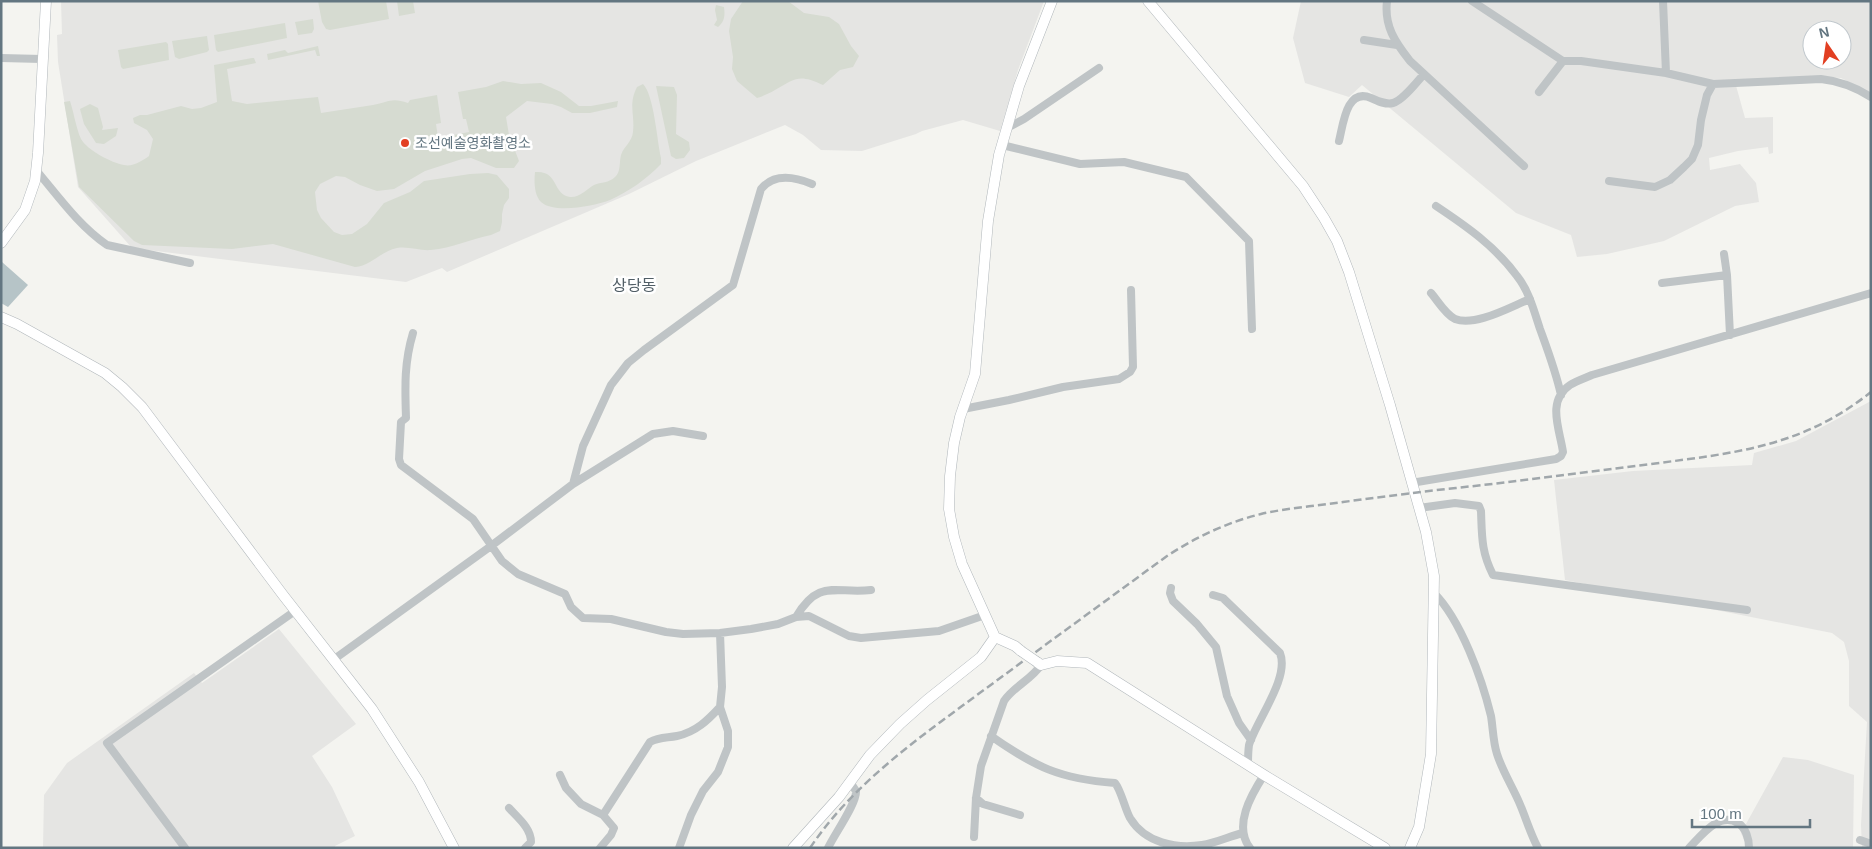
<svg xmlns="http://www.w3.org/2000/svg" width="1872" height="849" viewBox="0 0 1872 849" font-family="Helvetica,'Noto Sans KR',sans-serif">
<style>
.built{fill:#e5e5e3;fill-rule:evenodd}
.green{fill:#d6dbd1}
.water{fill:#b6c4c7}
.lines{fill:none;stroke-linecap:round;stroke-linejoin:round}
.secondary-casing{stroke:#b1b7bb;stroke-width:11}
.street{stroke:#bfc4c6;stroke-width:8}
.secondary{stroke:#fff;stroke-width:10}
.rail{stroke:#a0a7ab;stroke-width:2.5;stroke-dasharray:8 4;stroke-linecap:butt}
.secondary-bridge-casing{stroke:#b1b7bb;stroke-width:11;stroke-linecap:butt}
.secondary-bridge{stroke:#fff;stroke-width:10}
.poi-dot{fill:#e23f22;stroke:#fff;stroke-width:2}
.labels{text-anchor:middle;dominant-baseline:central;stroke-width:5;stroke-linejoin:round;paint-order:stroke}
.poi-label{font-size:14px;fill:#637681;stroke:#fff;text-anchor:start}
.quarter-label{font-size:16px;fill:#515e66;stroke:#fff}
</style>
<rect width="100%" height="100%" fill="#f4f4f0"/>
<!-- built -->
<path class="built" d="M61,1h983l-26,69 -18,61 -37,-11 -41,11 -6,3 -54,17 -41,-1 -18,-15 -18,-10 -89,36 -67,33 -182,78 -5,-4 -36,14 -274,-34 -54,-61 -20,-125 -1,-27 5,-1z
M1301,1h570v92l-30,-15 -17,-1 -89,5 10,36 28,-1v36l-4,1 -1,-7 -30,4 -29,7 1,12 30,-6 16,19 3,19 -24,4 -71,35 -57,13 -30,3 -6,-22 -55,-22 -154,-128 -13,12 -44,-14 -12,-45zM1812,30h30v30h-30z
M1871,401v447h-9l-1,-23 6,-103 -18,-16v-45l-5,-19 -12,-9 -267,-53 -11,-100 79,-9 119,-6 2,-12 42,-12z
M279,629l77,95 -44,32 20,31 23,49 -20,10v2h-292l1,-53 23,-32 127,-90 8,10z
M1783,757l25,3 46,15 -1,73h-108v-6l-4,-9z"/>
<!-- green -->
<path class="green" d="M318,1h68l3,18 -59,11 -4,-1 -4,-7z
M397,1h16l2,12 -16,3z
M743,1h45l16,12 25,4 10,7 12,22 8,10 -6,11 -13,3 -17,15c-24,-11 -27,-7 -48,5 -5,3 -12,6 -18,8l-20,-17 -5,-12 1,-12 -4,-26 2,-12z
M716,5l8,2c1,8 1,14 -6,20l-4,-2 3,-5 -2,-10z
M313,19l1,10 -2,4 -14,2 -3,-13z
M285,23l2,15 -69,14 -2,-2 -2,-15z
M207,36l2,14 -2,2 -28,7 -4,-2 -3,-16z
M166,42l2,2 1,16 -46,9 -2,-2 -3,-17z
M318,46l2,10h-3l-2,-6 -47,10 -1,-6 18,-4 3,3z
M252,58h2l2,5 -29,6 5,32 15,3 71,-7 3,16c17,-3 35,-5 52,-8 15,-3 19,-8 35,-2l2,-3 27,-5 4,28 -5,1 2,14 31,-6 -3,-13h-3l-5,-27 28,-5 17,-6 18,3 20,-1 20,9 18,14h12l27,-5 -1,6 -27,6h-18l-11,-6 -9,-3 -25,-3 -21,16 3,18 10,26 -5,7h-18l-25,-10 -9,1 -37,12 -31,18 -17,2 -17,-6 -15,-8 -9,-1 -16,8 -5,8 2,18 4,8 13,14 8,3 10,-1 15,-10 17,-21 26,-11 14,-11 46,-7 18,-1 9,2 12,14v9l-5,7 -2,9v8l-2,9 -9,4c-20,4 -39,13 -60,15 -11,1 -23,-4 -34,-2 -16,3 -26,18 -42,19l-82,-23 -41,5 -90,-4 -8,-4 -55,-54 -15,-85 6,-1c4,12 6,27 11,38 6,11 31,24 43,26 9,2 18,-4 25,-9l4,-17 -6,-9 -13,-7 -1,-5 7,-3h7l34,-9 11,3 9,-1 16,-6 -3,-37z
M643,84c11,11 14,56 18,74v6c-14,15 -33,28 -51,36 -15,6 -56,14 -69,2 -7,-7 -7,-21 -6,-30 24,-2 17,22 35,25 9,1 17,-8 24,-12 7,-3 15,-2 21,-8 6,-5 4,-14 6,-22 3,-9 11,-13 12,-23 2,-18 -5,-27 4,-45z
M656,86l18,1 3,8 -1,39 13,8 1,8 -6,8 -8,1 -5,-3z
M90,104l8,4 5,19 -1,3 16,-2 -2,8 -12,8 -8,-1 -12,-19 -4,-15z"/>
<!-- water -->
<path class="water" d="M2,262l26,23 -20,22 -7,-4z"/>
<g class="lines">
<!-- secondary casing -->
<g class="secondary-casing">
<path id="secondary" d="M1148,1l155,185 21,32 13,23 12,31 41,133 36,127 8,44 -3,178 -12,73 -9,21
M1,243l24,-33 10,-29 3,-28 8,-152
M1,317l16,7 88,49 17,14 20,20 141,188 89,114 47,73 35,66
M995,637l20,9 6,5
M1037,662l4,3 16,-4 30,2 177,112 121,73
M793,848l46,-51 31,-42 30,-31 27,-24 54,-43 14,-20 -33,-73 -8,-27 -5,-28 1,-33 4,-33 6,-26 15,-43 13,-153 11,-66 20,-69 33,-85"/>
</g>
<!-- street -->
<path class="street" d="M1387,1c-3,25 8,41 23,60l114,105
M1472,1l91,60h18l85,12 47,11 108,-5c19,2 34,8 50,18
M1663,1l3,72
M1364,40l33,5
M1,58l41,1
M1539,92l24,-31
M1007,128l17,-9 75,-51
M1339,141c4,-15 7,-54 32,-43 7,3 14,7 22,5 9,-2 24,-21 31,-29
M1002,145l78,19 44,-2 62,15 63,64 3,88
M36,170c22,26 43,56 71,75l83,18
M1609,181l46,6 15,-7 14,-13 8,-8 6,-14 3,-25 6,-25 6,-11
M1436,206c30,20 59,40 81,70 12,15 17,35 23,53 8,22 16,43 21,66
M1724,254l3,21 3,60
M1662,283l65,-8
M1431,293c7,8 14,21 24,26 20,8 55,-12 75,-20
M413,333c-9,30 -8,54 -7,85l-5,4 -2,37 2,6 72,54 29,42 16,13 47,20 6,13 12,11 28,1 55,13 17,2 37,-1 31,-4 27,-5 18,-7 13,-1 40,20 12,2 78,-7 46,-16
M963,409l46,-9 54,-13 56,-8 11,-7 3,-5 -2,-77
M1411,483l145,-24 5,-3 2,-4c-3,-22 -17,-51 7,-67 6,-4 15,-7 22,-10l279,-82
M573,484l80,-50 20,-3 30,5
M1419,508l36,-5 24,3 2,5c1,25 0,40 12,64l254,35
M1171,588l-1,5 3,8 24,23 19,23 11,49 12,27 12,17
M1434,593c27,27 48,86 57,123 2,12 2,26 6,38 5,16 15,32 22,48 7,16 11,31 19,46
M1213,595l10,3 57,55c10,25 -24,68 -31,92 -1,7 -1,14 -1,20
M796,617c23,-39 39,-23 75,-27
M333,660l158,-114 82,-62 10,-38 28,-61 7,-9 10,-13 16,-13 89,-65 28,-96c13,-16 34,-12 51,-5
M991,736c44,31 69,43 124,47 6,7 10,26 15,35 15,25 46,31 72,27 14,-2 28,-9 41,-12
M560,775l6,13 15,16 22,11 11,13 -3,7 -11,13
M976,798l7,6 37,11
M509,808c9,10 22,20 22,34l-6,6
M603,815l47,-73c9,-5 17,-4 27,-6 19,-4 31,-16 43,-29
M974,837l2,-39 5,-32 23,-65c10,-15 27,-21 37,-36
M1860,840l11,4
M185,848l-78,-105 188,-132
M679,848l12,-33 12,-24 15,-19 10,-25v-16l-8,-24 2,-20 -2,-54
M828,848c6,-13 29,-45 28,-57l-6,-9
M1250,848c-17,-22 1,-53 14,-73
M1689,848c12,-12 30,-37 49,-25 8,5 11,16 11,25"/>
<!-- secondary -->
<use href="#secondary" class="secondary"/>
<!-- rail -->
<path class="rail" d="M810,848c43,-64 106,-108 167,-153 64,-47 127,-93 190,-139 29,-19 61,-34 94,-42 26,-6 55,-8 82,-12 38,-5 75,-10 113,-14 65,-7 130,-16 195,-24 84,-11 151,-17 220,-72"/>
<!-- secondary-bridge casing -->
<g class="secondary-bridge-casing">
<path id="secondary-bridge" d="M1021,651l16,11"/>
</g>
<!-- secondary-bridge -->
<use href="#secondary-bridge" class="secondary-bridge"/>
</g>
<!-- markers -->
<circle class="poi-dot" cx="405" cy="143" r="5"/>
<g class="labels">
<!-- poi labels -->
<g class="poi-label">
<text x="415" y="143">조선예술영화촬영소</text>
</g>
<!-- quarter labels -->
<g class="quarter-label">
<text x="634" y="285">상당동</text>
</g>
</g>
<!-- border -->
<rect width="1872" height="849" fill="none" stroke="#637681" stroke-width="5"/>
<!-- north arrow -->
<g transform="translate(1827 45) rotate(347)"><circle r="24" fill="#ffffff" stroke="#c1c8cd"/>
<path d="M0-4L9 19L0 12L-9 19Z" fill="#e23f22"/>
<text y="-8" font-size="14" font-weight="bold" text-anchor="middle" fill="#637681">N</text>
</g>
<!-- scale -->
<path d="M1692 819v8h118v-8" fill="none" stroke="#637681" stroke-width="2.5"/>
<text x="1700" y="819" font-size="15" fill="#637681" stroke="#ffffff" stroke-width="4" paint-order="stroke">100 m</text>
</svg>
